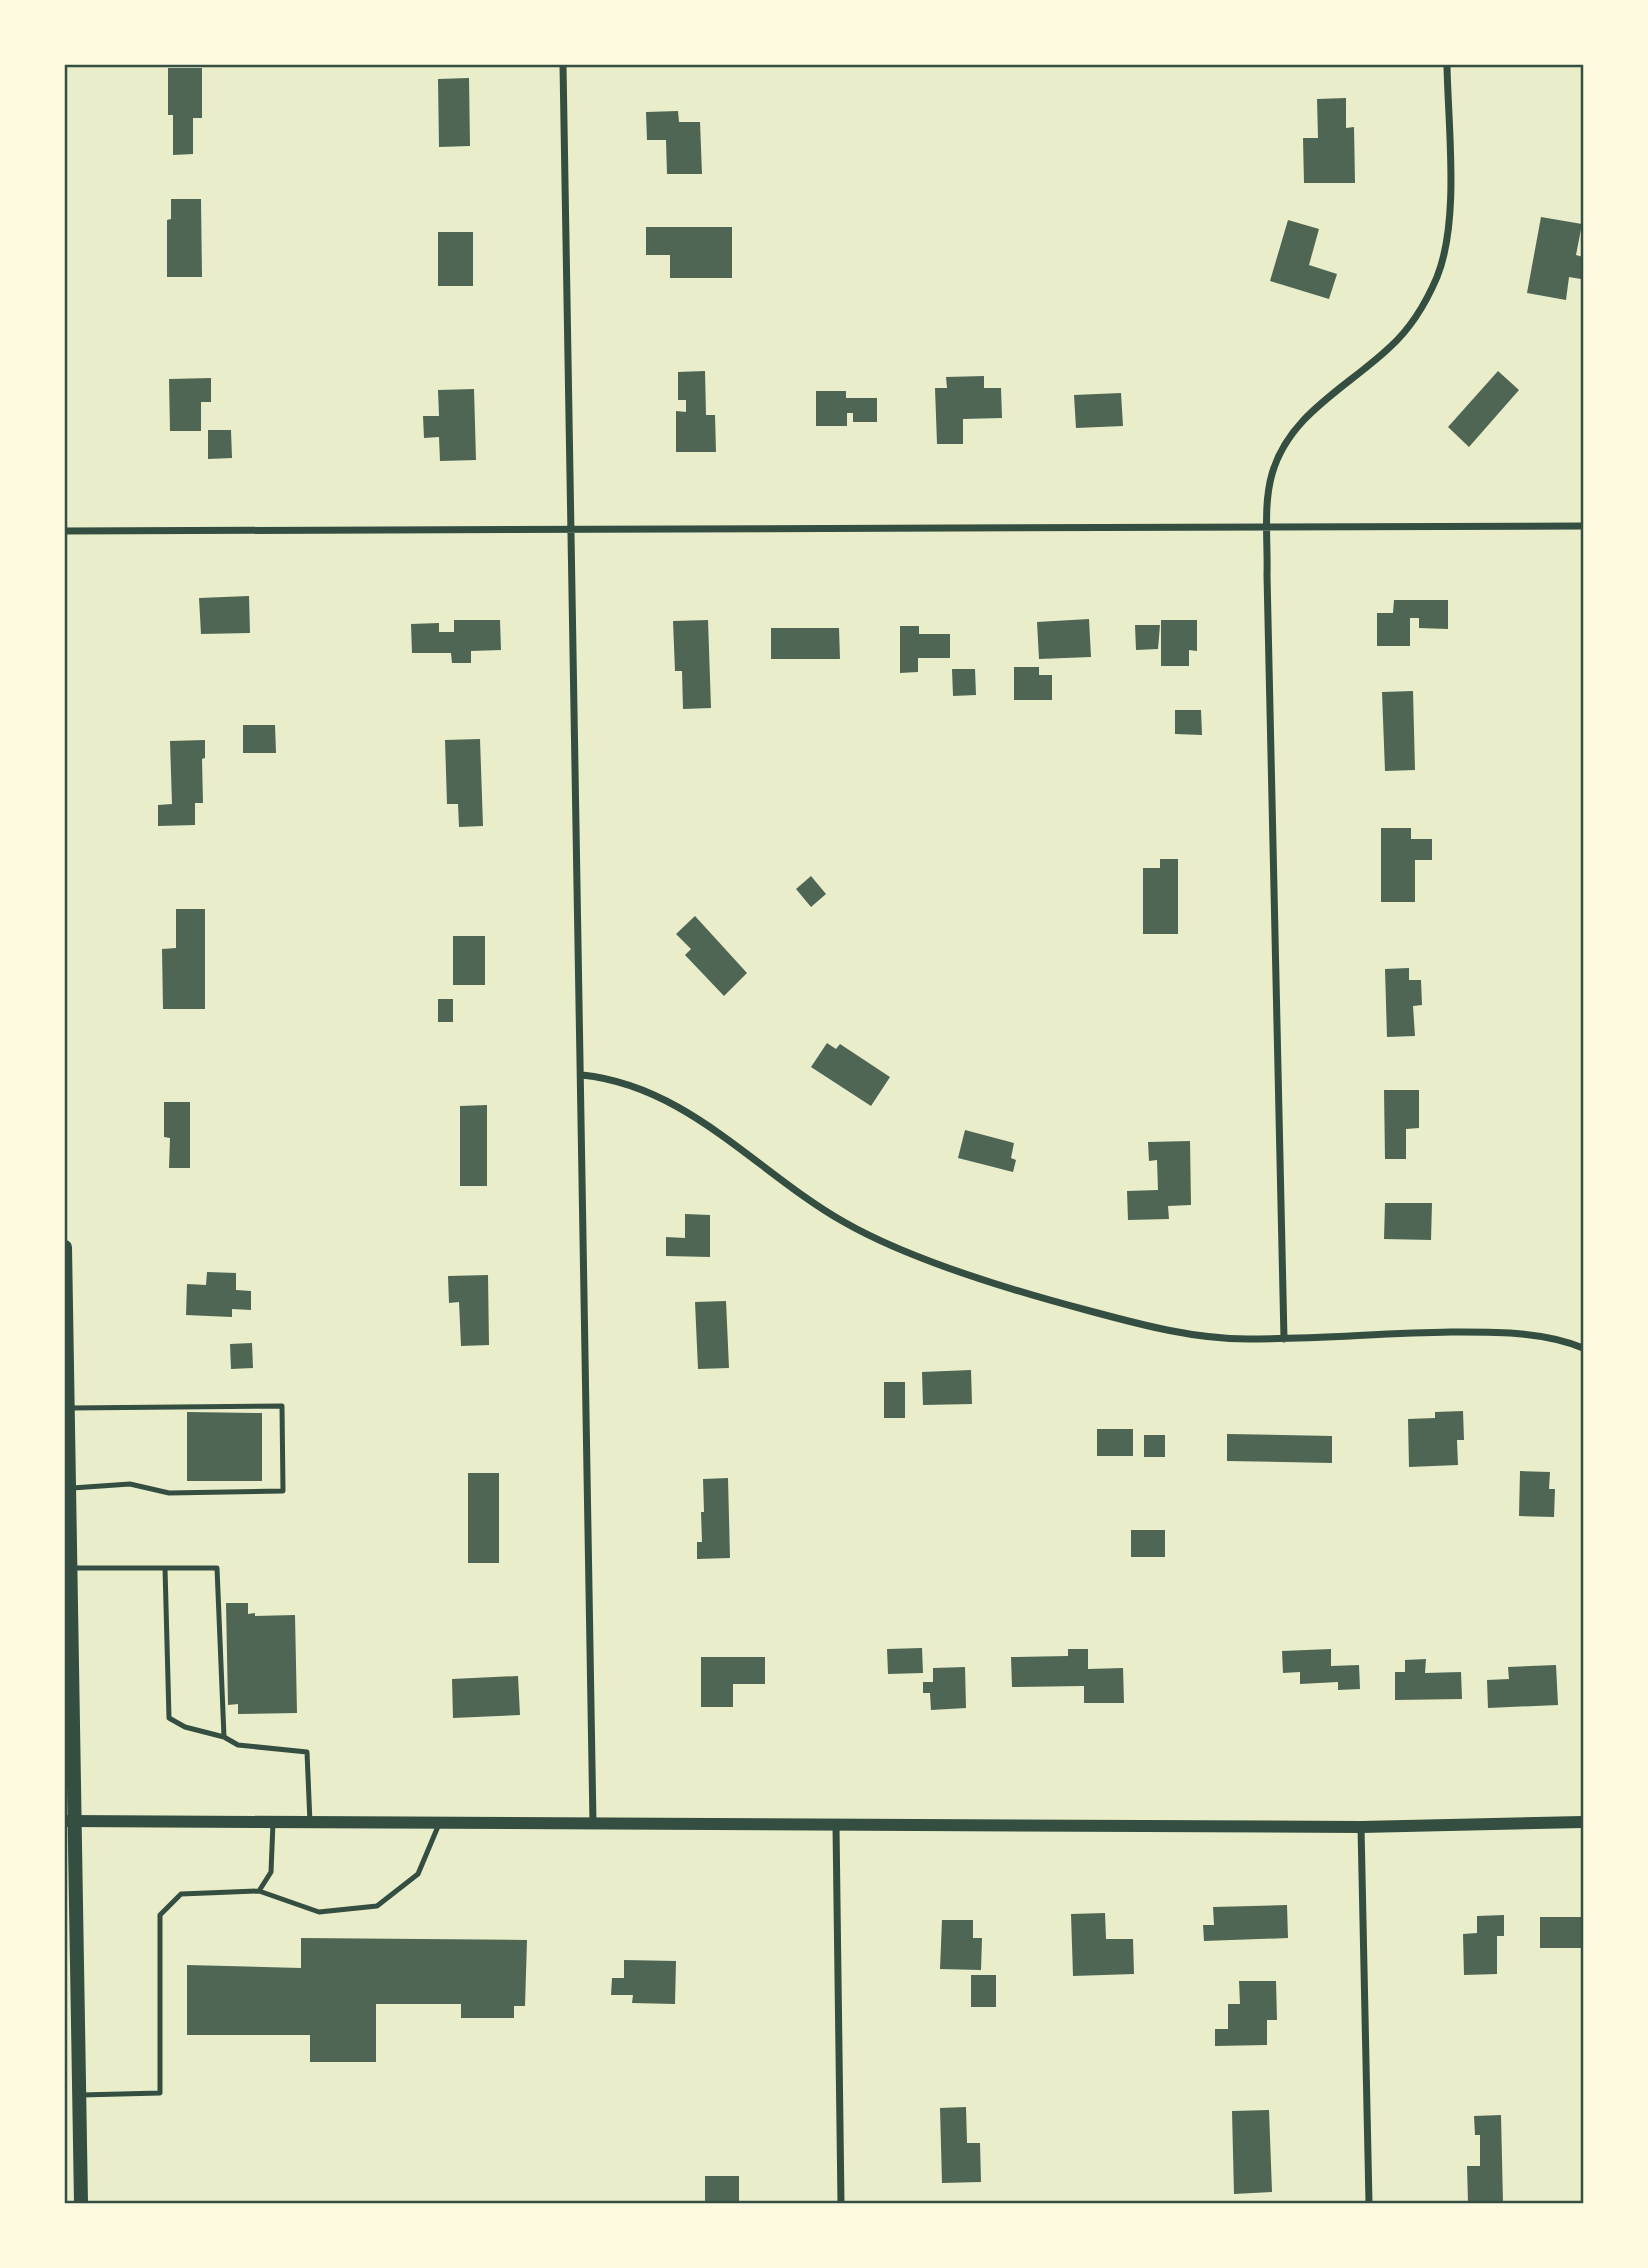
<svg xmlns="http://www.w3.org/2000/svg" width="1648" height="2268" viewBox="0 0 1648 2268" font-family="Barlow,sans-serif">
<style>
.building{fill:#4f6655}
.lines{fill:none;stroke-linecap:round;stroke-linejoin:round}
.service{stroke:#344e41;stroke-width:5}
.minor{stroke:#344e41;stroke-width:7}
.tertiary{stroke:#344e41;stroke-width:12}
.secondary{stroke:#344e41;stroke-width:14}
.neatline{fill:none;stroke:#344e41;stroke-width:2.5}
</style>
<rect width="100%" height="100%" fill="#e9edc9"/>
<!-- building -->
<path class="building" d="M168,68h34v50h-9v36l-20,1v-40h-5z
M469,78l1,68 -31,1 -1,-68z
M1346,98v30l8,-1 1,56h-51l-1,-45h15l-1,-39z
M678,111l1,11h21l2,52h-35l-1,-34h-19l-1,-28z
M171,199h30l1,78h-35v-57l4,-1z
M1541,217l41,7 -6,31 7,2 -2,22 -12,-2 -3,23 -39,-7z
M1288,220l31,9 -10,36 28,9 -8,25 -59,-18z
M646,227h86v51h-62v-23h-24z
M438,232h35v54h-35z
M705,371l1,44h9l1,37h-40v-41l10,1v-12h-8v-28z
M1498,371l21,19 -50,57 -21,-20z
M984,376v12h17l1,30 -39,1v25h-26l-2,-56h12l-1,-11z
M211,378v24h-10v29h-31l-1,-52z
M474,389l2,71 -36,1 -1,-24 -15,1 -1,-22h16l-1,-26z
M816,391h30v7h31v24h-24v-9h-6v13h-31z
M1121,393l2,33 -47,2 -2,-33z
M208,430h23l1,28 -24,1z
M249,596l1,37 -49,1 -2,-36z
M1394,600h54v29l-29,-1v-10h-9v28h-33v-33h16z
M1089,619l2,38 -52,2 -2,-37z
M454,620h46l1,30 -30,1v12h-19l-1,-10h-39l-1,-29 28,-1v9h15z
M708,620l3,88 -28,1 -1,-38h-7l-2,-50z
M1161,620h36v31l-8,-1v16h-28z
M1135,625h25l-2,24 -22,1z
M900,626h19v8h31v24h-32v14l-18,1z
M771,628h68l1,31h-69z
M1014,667h25v8h13v25h-38z
M952,669h23l1,26 -23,1z
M1413,691l2,79 -30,1 -3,-79z
M1175,710h26l1,25 -27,-1z
M243,725h32l1,28h-33z
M480,739l3,87 -24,1 -1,-23h-11l-2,-64z
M205,740v18l-3,1 1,44h-8v22l-37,1v-21l14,-1 -2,-63z
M1381,828h30v11h21v21h-17v42h-34z
M1160,859h18v75h-35v-66h17z
M811,876l15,18 -15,13 -15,-18z
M176,909h29v100h-42l-1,-60 14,-1z
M695,916l52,57 -23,23 -39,-41 6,-6 -15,-15z
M453,936h32v49h-32z
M1409,968v12h12l1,25 -9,1 2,30 -28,1 -2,-68z
M438,999h15v23h-15z
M827,1043l9,6 4,-5 50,33 -19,29 -60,-39z
M1384,1090h35v38l-13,1v30h-21z
M164,1102h26v66h-21l1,-30 -6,-1z
M487,1105v81h-27v-80z
M965,1130l49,13 -3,15 5,2 -3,12 -55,-14z
M1190,1141l1,64 -23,1 1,13 -41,1 -1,-29 31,-1 -1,-30 -8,1 -1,-19z
M1385,1203h47l-1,37 -47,-1z
M685,1214l25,1v42l-44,-1v-19l19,1z
M207,1272l29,1v17l15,1v19l-19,-1v8l-46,-2 1,-31 19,1z
M488,1275l1,70 -28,1 -2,-44 -10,1 -1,-27z
M726,1301l3,67 -31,1 -3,-67z
M252,1343l1,25 -22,1 -1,-25z
M971,1370l1,34 -49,1 -1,-33z
M884,1382h21v36h-21z
M1463,1411l1,29h-7l1,25 -49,2 -1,-48 27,-1v-6z
M187,1412l75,1v68h-75z
M1097,1429h36v27h-36z
M1227,1434l105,2v27l-105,-2z
M1144,1435h21v22h-21z
M1520,1471l30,1 -1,17h6l-1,28 -35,-1z
M468,1473h31v90h-31z
M728,1478l2,80 -33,1v-17h5l-1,-30h3l-1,-33z
M1131,1530h34v27h-34z
M226,1603h22v11l7,-1v3l40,-1 2,98 -59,1v-10l-10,1z
M922,1648l1,25 -35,1 -1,-25z
M1068,1649h20v20l35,-1 1,35h-40v-17l-72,1 -1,-30 57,-1z
M1331,1649v17l28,-1 1,24 -22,1v-8l-38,2v-12l-17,1 -1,-22z
M701,1657h64v27h-32v23h-32z
M1426,1659l-1,14 36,-1 1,27 -67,1v-28h10v-12z
M1556,1665l2,40 -70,3 -1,-28 22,-1 -1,-12z
M965,1667l1,41 -35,2 -1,-17h-7v-11h10v-14z
M518,1676l2,39 -67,3 -1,-39z
M1287,1905l1,33 -84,3 -1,-16h11l-1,-18z
M1105,1913l1,26h27l1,35 -61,2 -2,-62z
M1504,1915v21h-7v38l-33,1 -1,-41 14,-1v-17z
M1540,1917h43v31h-43z
M942,1920h31v18h9l-1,32 -41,-1z
M301,1938l226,2 -2,66h-11v12h-53v-14h-85v58h-66v-27h-123v-70l114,3z
M624,1960l52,1 -1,43 -43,-1 1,-8h-22l1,-17h12z
M971,1975h25v32h-25z
M1239,1981h37l1,39h-10v25l-52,1v-17h13v-25h12z
M966,2107l1,36h13l1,39 -39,1 -2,-75z
M1269,2110l3,82 -38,2 -2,-83z
M1501,2115l2,88h-35l-1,-37h13v-31h-5l-1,-19z
M705,2176h34v27h-34z"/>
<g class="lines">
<!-- service -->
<path class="service" d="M71,1408l211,-2 1,85 -114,2 -39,-9 -58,4
M71,1568h146l7,169
M165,1568l4,150 16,9 39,10 14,8 69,7 3,71
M259,1891l60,21 58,-6 41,-32 21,-50
M81,2095l79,-2v-178l21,-21 78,-3 12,-19 2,-49"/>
<!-- minor -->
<path class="minor" d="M563,65l30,1759
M65,531l1518,-5
M582,1075c106,11 174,97 262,147 68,39 170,69 246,89 52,14 104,28 158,28 68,0 135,-6 203,-7 43,0 92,-1 132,16
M1284,1339l-17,-764c1,-32 -4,-70 5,-101 17,-60 76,-87 118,-127 21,-19 36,-44 47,-70 23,-57 11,-150 10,-212
M836,1826l5,377
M1361,1827l8,376"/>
<!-- tertiary -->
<path class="tertiary" d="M65,1821l1296,6 222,-5"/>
<!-- secondary -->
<path class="secondary" d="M65,1247l16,956"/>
</g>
<!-- border -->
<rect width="1648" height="2268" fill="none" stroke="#fefae0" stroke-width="133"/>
<rect x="66" y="66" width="1516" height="2136" class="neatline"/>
</svg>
